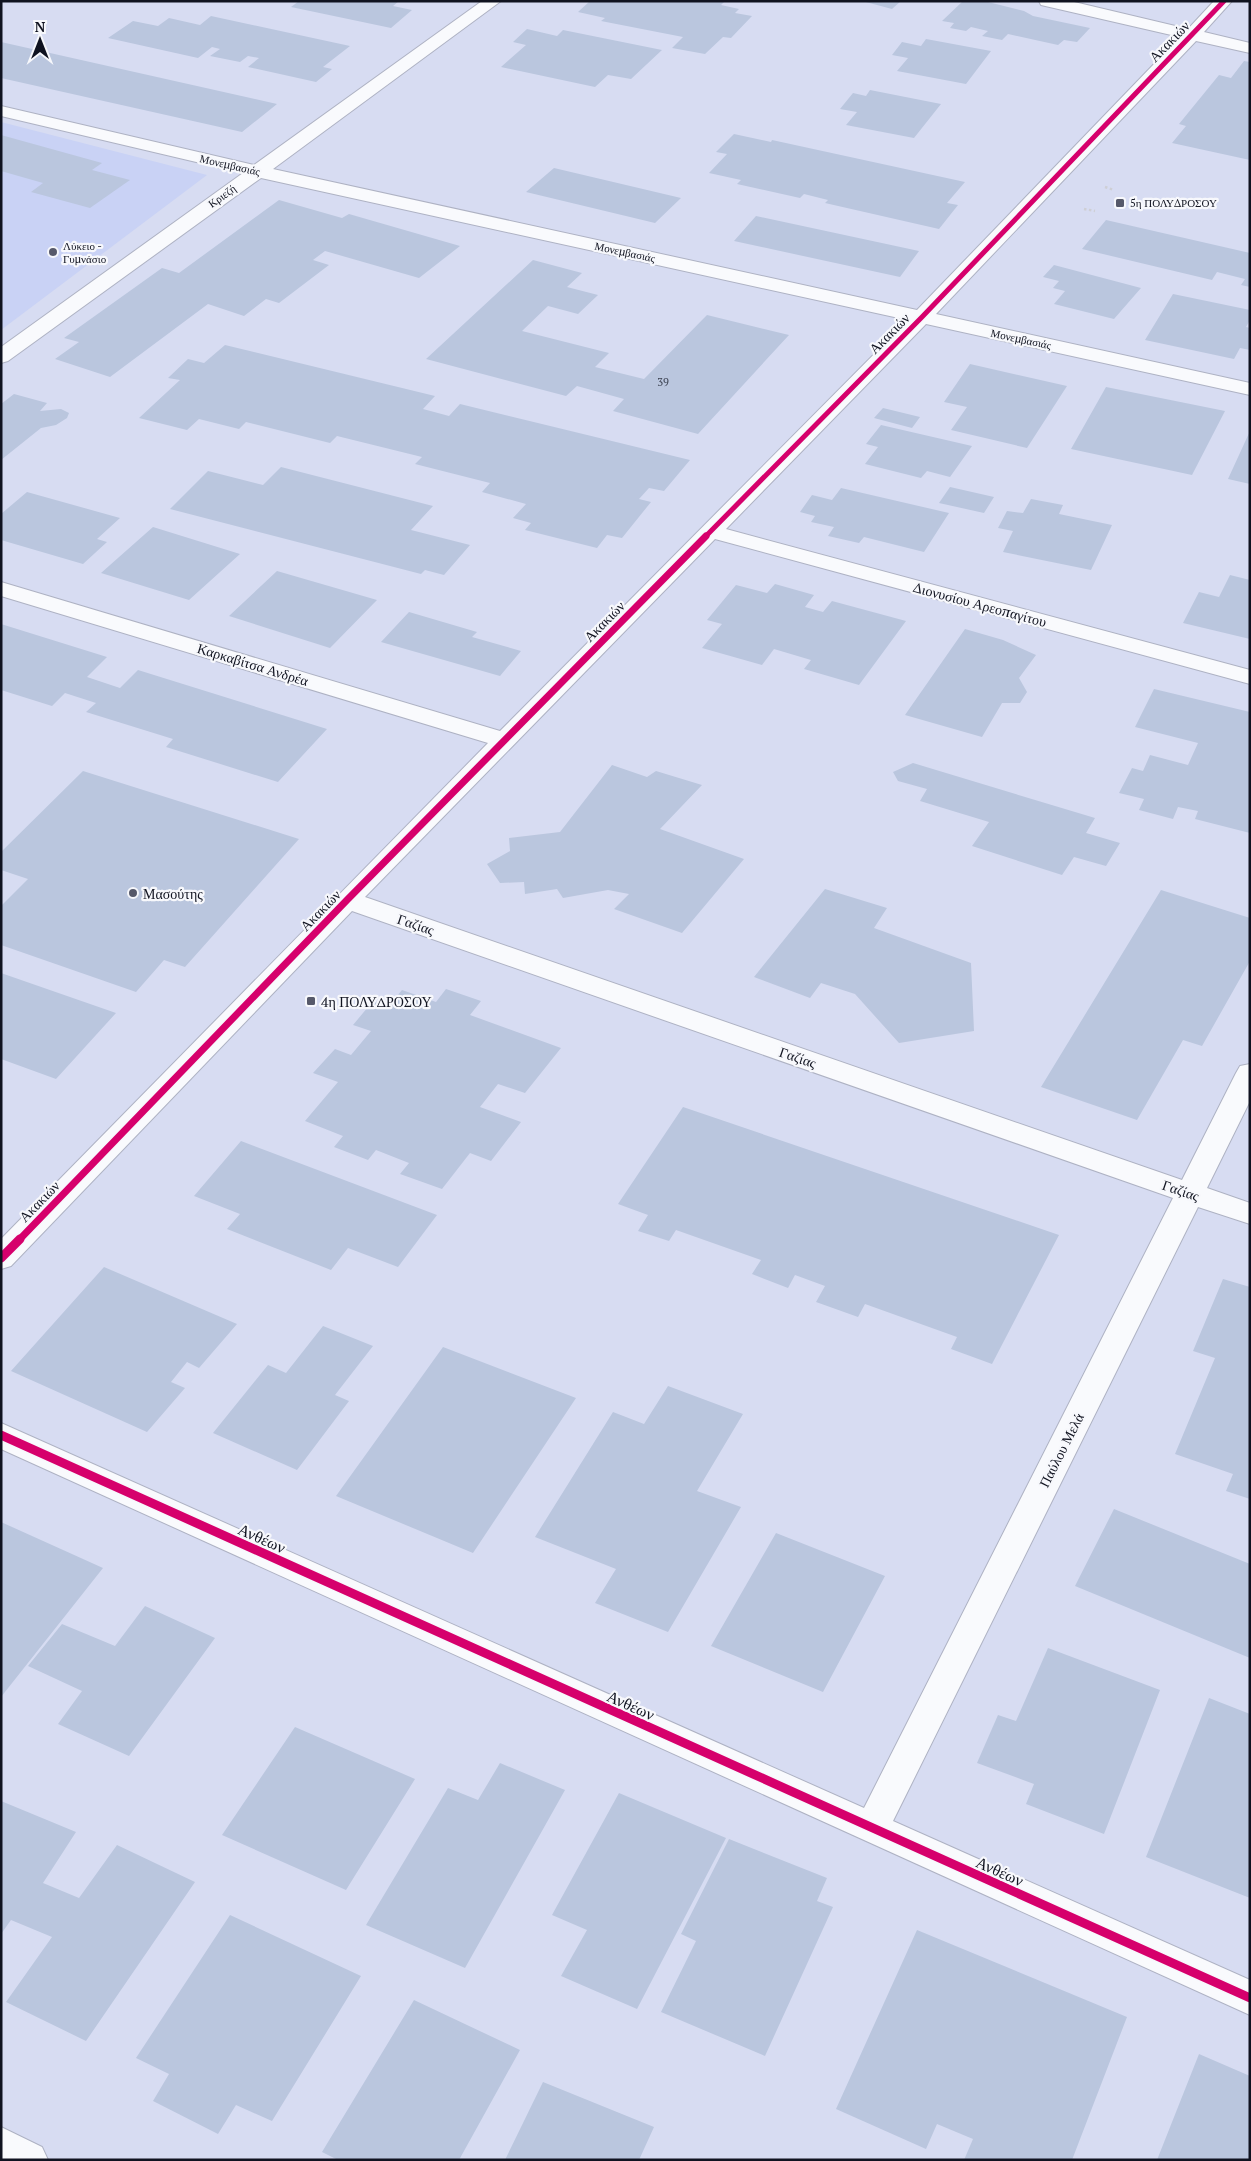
<svg xmlns="http://www.w3.org/2000/svg" width="1251" height="2161" viewBox="0 0 1251 2161" font-family="'PT Serif',serif">
<style>
.built{fill:#c9d2f5}
.building{fill:#bac6de}
.lines{fill:none;stroke-linecap:round;stroke-linejoin:round}
.minor-casing{stroke:#aeb2c3;stroke-width:2}
.path{stroke:#cecfd5;stroke-width:2.5;stroke-dasharray:2.5 2.5;stroke-linecap:butt}
.minor{fill:#f9fafd;fill-rule:evenodd}
.cycleway-far2-casing{stroke:#f7f8fc;stroke-width:8}
.cycleway-far1-casing{stroke:#f7f8fc;stroke-width:10}
.cycleway-casing{stroke:#f7f8fc;stroke-width:12}
.cycleway-far2{stroke:#d6006c;stroke-width:5}
.cycleway-far1{stroke:#d6006c;stroke-width:7}
.cycleway{stroke:#d6006c;stroke-width:9}
.poi-dot{fill:#56596a;stroke:#f7f8fc;stroke-width:2}
.labels{text-anchor:middle;dominant-baseline:central;stroke-width:4.5;stroke-linejoin:round;paint-order:stroke}
.far-street-label{font-size:11px;fill:#101320;stroke:#f7f8fc}
.far-poi-label{font-size:11px;fill:#101320;stroke:#f7f8fc;text-anchor:start}
.number-label{font-size:11px;fill:#3b4150}
.street-label{font-size:14px;fill:#101320;stroke:#f7f8fc}
.poi-label{font-size:14px;fill:#101320;stroke:#f7f8fc;text-anchor:start}
.near-street-label{font-size:16px;fill:#101320;stroke:#f7f8fc}
</style>
<rect width="100%" height="100%" fill="#d7dcf2"/>
<!-- built -->
<path class="built" d="M1,122l206,53 -206,155z"/>
<!-- building -->
<path class="building" d="M299,1h100l-6,5 19,4 -21,18 -100,-21z
M590,1h135l-4,4 18,4 -4,4 17,3 -21,22 -8,-1 -18,17 -33,-6 11,-11 -82,-16 4,-3 -27,-6z
M862,1h39l-9,8z
M963,1h21l40,10 9,5 57,12 -13,14 -13,-2 -6,5 -50,-11 -6,6 -20,-4 6,-5 -17,-4 -5,4 -16,-3 4,-5 -12,-2z
M211,16l139,30 -27,21 9,2 -16,13 -68,-15 11,-9 -11,-2 -8,6 -30,-6 10,-7 -8,-2 -14,11 -90,-20 25,-17 25,5 11,-8 31,7z
M527,29l30,7 6,-6 99,20 -31,29 -23,-4 -13,12 -94,-20 25,-22 -13,-3z
M926,39l65,12 -25,33 -69,-13 11,-13 -16,-3 10,-13 19,4z
M1,42l276,62 -35,28 -241,-54z
M1244,61l6,1v98l-78,-17 14,-17 -7,-2 40,-49 12,3z
M870,90l71,14 -27,34 -68,-13 11,-13 -17,-3 13,-16 13,3z
M734,134l37,8 1,-2 193,42 -18,21 11,2 -19,24 -114,-26 3,-3 -24,-6 -4,4 -63,-14 4,-4 -32,-7 18,-19 -11,-2z
M1,135l101,28 -10,7 38,10 -40,28 -59,-16 12,-9 -42,-12z
M554,168l127,30 -26,25 -129,-31z
M279,200l63,18 7,-4 111,32 -41,32 -94,-27 -12,9 16,5 -50,38 -13,-4 -22,17 -36,-12 -98,73 -55,-18 24,-17 -15,-4 98,-70 17,5z
M756,216l163,35 -19,26 -166,-36z
M1106,220l144,33v34l-9,-2 4,-6 -28,-7 -5,8 -130,-31z
M533,260l49,13 -15,14 31,8 -20,19 -30,-8 -26,25 87,22 -14,14 49,12 63,-64 82,20 -91,99 -85,-23 11,-12 -47,-13 -11,10 -140,-37z
M1054,265l87,23 -27,31 -60,-15 11,-13 -12,-3 6,-7 -16,-4z
M1173,294l77,16v10l-4,7 4,1v22l-10,-2 -6,11 -89,-19z
M225,345l210,51 -12,13 26,7 11,-12 230,56 -26,31 -15,-3 -10,11 12,3 -29,36 -15,-3 -10,13 -72,-18 6,-7 -18,-5 13,-14 -44,-12 8,-9 -75,-19 7,-7 -85,-21 -7,7 -84,-21 -7,7 -40,-10 -12,11 -48,-12 41,-38 -12,-2 20,-19 16,4z
M970,364l97,22 -40,62 -76,-18 16,-23 -23,-5z
M1106,387l119,24 -33,64 -121,-26z
M14,394l33,9 -7,8 21,-2 8,4 -2,5 -11,7 -15,3 -40,32v-56z
M883,408l37,9 -8,11 -38,-10z
M881,425l91,21 -22,31 -23,-6 -6,7 -56,-14 13,-17 -12,-3z
M1250,431v53l-22,-5z
M281,467l152,39 -22,24 59,15 -26,30 -19,-5 -4,4 -251,-65 38,-38 55,14z
M950,487l44,10 -10,16 -45,-10z
M841,488l108,25 -25,39 -60,-15 -5,6 -31,-7 6,-9 -23,-5 4,-6 -15,-4 12,-17 20,5z
M27,492l93,26 -23,21 10,3 -24,22 -82,-24v-26z
M1031,499l32,6 -4,9 53,11 -21,45 -88,-18 10,-21 -15,-3 9,-17 16,2z
M153,527l87,27 -51,46 -88,-27z
M277,571l100,29 -47,48 -101,-32z
M1230,575l20,5v59l-67,-16 16,-31 20,5z
M775,584l39,11 -9,12 18,5 9,-11 74,20 -47,64 -55,-16 7,-9 -37,-11 -12,16 -60,-17 20,-24 -15,-4 29,-35 31,8z
M409,612l68,20 -5,5 49,14 -21,25 -119,-34z
M1,624l106,33 -20,20 33,11 18,-18 189,59 -49,53 -112,-35 7,-8 -87,-27 10,-9 -31,-10 -13,13 -51,-16z
M965,629l38,11 33,15 -17,23 8,14 -7,11h-18l-20,34 -77,-22z
M1154,689l96,23v121l-55,-14 3,-8 -20,-4 -5,12 -34,-9 5,-11 -25,-6 13,-25 11,3 7,-16 38,10 10,-22 -63,-16z
M913,763l182,55 -9,15 34,10 -14,23 -32,-9 -12,18 -90,-29 17,-24 -69,-21 7,-12 -29,-8 -5,-9z
M612,765l35,12 9,-6 46,14 -42,44 84,30 -62,74 -68,-24 15,-15 -21,-4 -45,8 -6,-9 -32,5 -1,-12 -24,1 -13,-19 23,-13 -1,-13 51,-6z
M83,771l216,68 -114,128 -21,-7 -28,32 -135,-47v-39l27,-27 -27,-9v-18z
M825,889l62,19 -13,20 97,35 3,68 -75,12 -44,-49 -34,-11 -11,15 -56,-21z
M1161,890l89,28v43l-48,85 -19,-6 -46,80 -96,-33z
M1,973l115,40 -60,66 -55,-20z
M446,989l35,12 -11,14 91,33 -36,45 -27,-9 -18,23 41,15 -30,39 -21,-8 -28,36 -42,-15 9,-11 -33,-13 -8,10 -34,-13 9,-11 -38,-15 33,-39 -25,-9 22,-24 16,6 20,-24 -18,-6 20,-24 15,6 14,-17 34,12z
M683,1107l376,128 -67,129 -41,-15 6,-12 -92,-33 -7,13 -42,-15 9,-16 -30,-11 -7,13 -36,-14 9,-14 -85,-30 -7,11 -31,-10 10,-16 -30,-11z
M241,1141l196,74 -39,52 -50,-19 -17,22 -104,-41 13,-15 -46,-18z
M104,1267l133,57 -38,44 -12,-6 -16,20 14,6 -38,44 -136,-61z
M1223,1279l27,8v212l-24,-8 7,-17 -58,-20 40,-96 -22,-7z
M323,1326l50,20 -38,49 14,6 -52,69 -84,-37 55,-68 18,8z
M443,1347l133,51 -103,155 -137,-57z
M668,1386l75,28 -46,77 44,16 -73,125 -73,-29 21,-34 -81,-32 78,-125 31,12z
M1114,1509l136,55v94l-175,-72z
M1,1522l102,46 -102,129z
M776,1533l109,43 -62,116 -112,-46z
M145,1606l70,32 -86,118 -71,-32 24,-33 -54,-25 34,-42 53,22z
M1048,1648l112,42 -56,144 -78,-30 8,-20 -57,-21 21,-48 18,6z
M1209,1698l41,16v184l-104,-41z
M295,1727l120,52 -69,111 -124,-55z
M500,1763l65,27 -100,178 -99,-43 82,-137 30,12z
M619,1793l107,45 -89,171 -76,-33 26,-46 -35,-15z
M1,1801l75,31 -33,51 36,15 38,-53 78,37 -109,159 -80,-39 46,-65 -41,-17 -10,14z
M729,1839l98,39 -10,23 16,6 -68,149 -104,-44 35,-71 -15,-7z
M230,1915l131,61 -89,145 -36,-16 -18,29 -65,-33 16,-27 -33,-16z
M917,1930l210,87 -55,143h-108l9,-21 -36,-15 -11,25 -90,-40z
M414,2000l106,50 -61,110h-121l-16,-8z
M1199,2054l51,22v84h-93z
M543,2082l111,45 -15,33h-134z"/>
<g class="lines">
<!-- minor casing -->
<g class="minor-casing">
<path id="minor" d="M482,1h19l-228,168 644,141 263,-273 -139,-32 -2,-4h31l118,28 26,-28h18l-28,31 46,11v10l-54,-12 -260,273 314,69v12l-324,-71 -200,205 524,141v14l-535,-145 -350,358 817,283 54,-107 4,-7 10,-2v37l-43,87 43,15v21l-52,-17 -305,614 357,159v35l-1249,-566v-26l863,385 309,-610 -821,-287 -341,355 -10,3v-30l487,-496 -487,-147v-14l499,149 408,-411 -647,-142 -253,183 -7,2v-16l242,-174 -242,-57v-10l253,59z
M1,2127l41,20 6,13h-47z"/>
</g>
<!-- path -->
<path class="path" d="M1105,187l9,3
M1084,209l11,2"/>
<!-- minor -->
<use href="#minor" class="minor"/>
<!-- cycleway-far2 casing -->
<g class="cycleway-far2-casing">
<path id="cycleway-far2" d="M705,537l217,-220 302,-316"/>
</g>
<!-- cycleway-far1 casing -->
<g class="cycleway-far1-casing">
<path id="cycleway-far1" d="M19,1240l328,-340 359,-364"/>
</g>
<!-- cycleway casing -->
<g class="cycleway-casing">
<path id="cycleway" d="M1,1258l19,-19
M1,1435l1249,563"/>
</g>
<!-- cycleway-far2 -->
<use href="#cycleway-far2" class="cycleway-far2"/>
<!-- cycleway-far1 -->
<use href="#cycleway-far1" class="cycleway-far1"/>
<!-- cycleway -->
<use href="#cycleway" class="cycleway"/>
</g>
<!-- markers -->
<g class="poi-dot">
<rect x="1115" y="198" width="10" height="10" rx="2.5"/>
<circle cx="53" cy="252" r="5"/>
<circle cx="133" cy="893" r="5"/>
<rect x="306" y="996" width="10" height="10" rx="2.5"/>
</g>
<g class="labels">
<!-- far-street labels -->
<g class="far-street-label">
<text transform="translate(230 165) rotate(13)">Μονεμβασιάς</text>
<text transform="translate(222 196) rotate(-36)">Κριεζή</text>
<text transform="translate(625 252) rotate(12)">Μονεμβασιάς</text>
<text transform="translate(1021 339) rotate(12)">Μονεμβασιάς</text>
</g>
<!-- far-poi labels -->
<g class="far-poi-label">
<text x="1130" y="203">5η ΠΟΛΥΔΡΟΣΟΥ</text>
<text x="63" y="246">Λύκειο -<tspan x="63" dy="13">Γυμνάσιο</tspan></text>
</g>
<!-- number labels -->
<g class="number-label">
<text x="663" y="382">39</text>
</g>
<!-- street labels -->
<g class="street-label">
<text transform="translate(1169 41) rotate(-46)">Ακακιών</text>
<text transform="translate(889 333) rotate(-45)">Ακακιών</text>
<text transform="translate(980 604) rotate(15)">Διονυσίου Αρεοπαγίτου</text>
<text transform="translate(604 621) rotate(-45)">Ακακιών</text>
<text transform="translate(253 664) rotate(17)">Καρκαβίτσα Ανδρέα</text>
<text transform="translate(320 910) rotate(-46)">Ακακιών</text>
<text transform="translate(416 924) rotate(19)">Γαζίας</text>
<text transform="translate(798 1057) rotate(19)">Γαζίας</text>
<text transform="translate(1181 1190) rotate(19)">Γαζίας</text>
<text transform="translate(39 1201) rotate(-46)">Ακακιών</text>
<text transform="translate(1061 1450) rotate(-63)">Παύλου Μελά</text>
</g>
<!-- poi labels -->
<g class="poi-label">
<text x="143" y="893">Μασούτης</text>
<text x="321" y="1001">4η ΠΟΛΥΔΡΟΣΟΥ</text>
</g>
<!-- near-street labels -->
<g class="near-street-label">
<text transform="translate(262 1538) rotate(24)">Ανθέων</text>
<text transform="translate(631 1705) rotate(24)">Ανθέων</text>
<text transform="translate(1000 1871) rotate(24)">Ανθέων</text>
</g>
</g>
<!-- border -->
<rect width="1251" height="2161" fill="none" stroke="#101320" stroke-width="5"/>
<!-- north arrow -->
<g transform="translate(40 40)" stroke="#f7f8fc" stroke-width="4" paint-order="stroke">
<path d="M0-4L9 19L0 12L-9 19Z" fill="#101320"/>
<text y="-8" font-size="14" font-weight="bold" text-anchor="middle" fill="#101320">N</text>
</g>
</svg>
